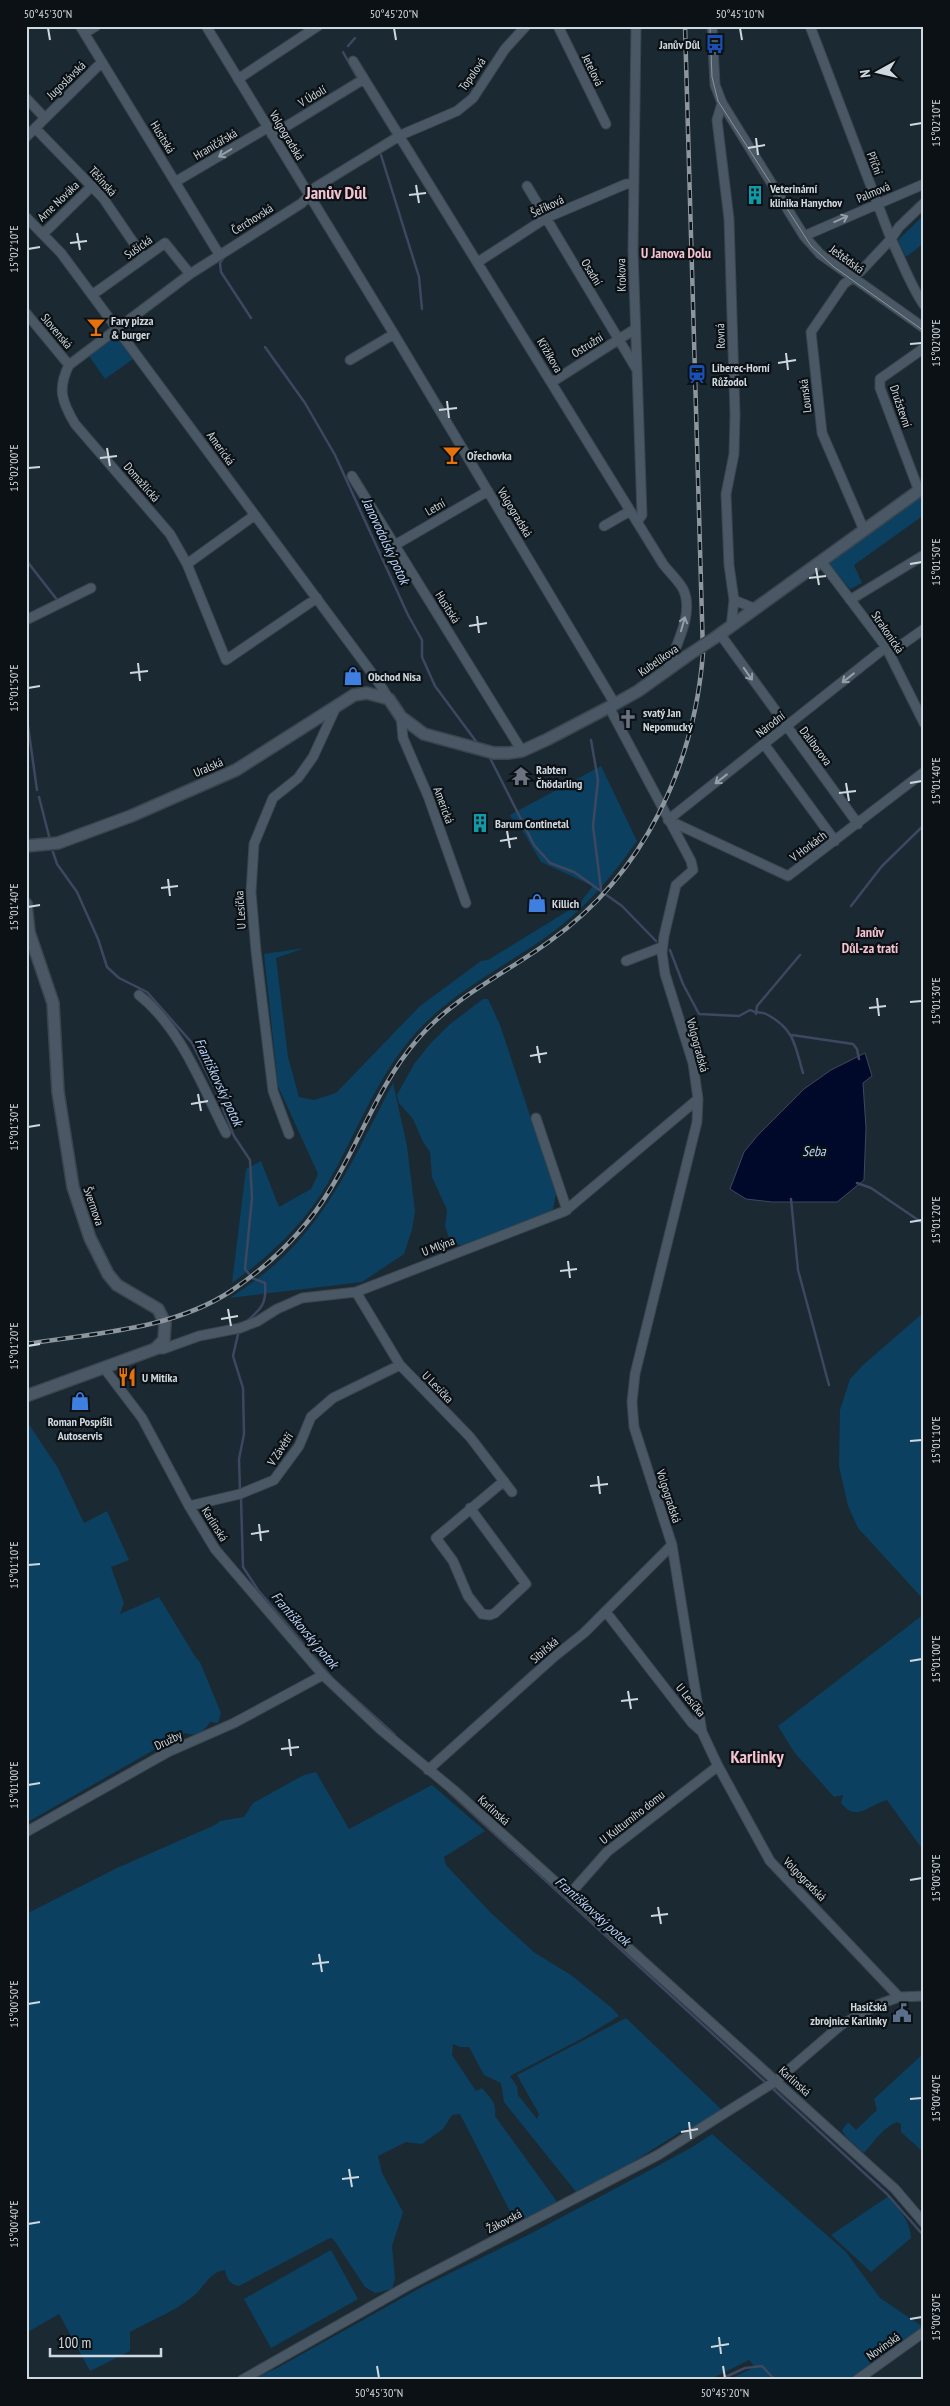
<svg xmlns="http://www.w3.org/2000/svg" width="950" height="2406" viewBox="0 0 950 2406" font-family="'PT Sans Narrow',sans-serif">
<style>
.green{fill:#0b4060}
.water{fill:#000929;stroke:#3e4760}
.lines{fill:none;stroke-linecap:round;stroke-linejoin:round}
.stream{stroke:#3e4760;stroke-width:2.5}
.minor-casing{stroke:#3a454e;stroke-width:11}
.tertiary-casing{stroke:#3a454e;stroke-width:14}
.minor{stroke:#495864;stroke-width:9}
.tertiary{stroke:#495864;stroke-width:11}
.tram{stroke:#8b969e;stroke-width:1}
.rail-casing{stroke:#8b969e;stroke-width:4.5}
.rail{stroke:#0b1115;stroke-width:2.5;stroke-dasharray:8;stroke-linecap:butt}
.tertiary-bridge-casing{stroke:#3a454e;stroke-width:14;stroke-linecap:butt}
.tertiary-bridge{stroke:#495864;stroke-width:11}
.oneway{stroke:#939ea8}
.ticks{fill:none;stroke:#cfd8df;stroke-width:2}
.labels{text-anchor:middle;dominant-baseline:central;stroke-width:4.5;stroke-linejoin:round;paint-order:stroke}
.poi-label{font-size:12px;font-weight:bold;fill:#cfd8df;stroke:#0b1115;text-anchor:start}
.street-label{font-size:12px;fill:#cfd8df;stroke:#0b1115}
.neighbourhood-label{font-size:14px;font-weight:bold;fill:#f5c2d0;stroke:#0b1115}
.water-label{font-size:14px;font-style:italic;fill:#b9d2f8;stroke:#0b1115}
.district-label{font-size:18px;font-weight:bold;fill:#f5c2d0;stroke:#0b1115}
.neatline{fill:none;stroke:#cfd8df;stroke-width:2}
.ticks-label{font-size:12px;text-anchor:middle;fill:#cfd8df}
</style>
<rect width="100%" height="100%" fill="#1b2933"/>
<!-- green -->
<path class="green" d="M924,215v28l-18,14 -8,-17z
M117,336l16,23 -28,20 -16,-23z
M924,492v23l-70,50 8,18 -12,6 -22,-26z
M601,766l36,75c-26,37 -54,70 -91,96 -45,32 -96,56 -133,99 -37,43 -57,98 -85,147 -24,41 -58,73 -96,100l14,-114 15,-8 18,46 32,-18 7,-15 -40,-88 -14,-132 41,-6 -29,10 12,99 11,40 15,3 22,-7 84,-87 61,-45 7,-1 91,-56 14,-18 -52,-24 -23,-39 -3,1 -5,-9z
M483,999h5l12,26 56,169 -4,20 -89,32 -9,-3 -5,-5 -4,-12 2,-16 -15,-33 -2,-25 -7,-10 -10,-23 -14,-16 -2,-8 17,-31 16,-20 19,-19z
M393,1083l14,63 8,65 -3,19 -8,24 -42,28 -132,16c19,-13 38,-26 54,-42 50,-48 77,-113 109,-173z
M924,1312v288l-66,-72 -10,-22 -9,-40 1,-56 10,-31 13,-14z
M26,1420l32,48 26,55 23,-12 22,49 -18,7 13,36 -4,11 39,-17 37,61 4,4 21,51 -3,10 -8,-1c-7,10 -12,15 -25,11l-12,6 -147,84z
M924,1614v236h-1l-36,-50c-19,5 -30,23 -46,3l2,-8 -9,2 -40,-45 -16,-26z
M316,1772l33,57 83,-44 53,46 -41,26 2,8 45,48 44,40 36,22 41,33 7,8 -36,22 -73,38 7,10 1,9 19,24 2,-5 -22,-39 109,-57 97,93 -23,14 -15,4 -82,52 -26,12 -73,-91 -3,-19 -17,-8 -15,-28h-9l-7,-3 -1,11 24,36 6,-3c8,10 15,14 13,28l63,87 -41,22 -57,-111 -8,1 -9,14 -21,15 -16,-2 -28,14 4,17 21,39 -11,34 3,33 -3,10 -17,4 -10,-6 -29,-44 -4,-5 -4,1 -89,47c-10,-2 -12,-7 -14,-16 -17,2 -21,19 -34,28 -18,14 -41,23 -61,34v19l-40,20 -31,-57 -33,19v-419l91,-46 98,-43 5,-4 24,-4 9,-14 51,-28z
M924,2053v95l-3,2 -20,-18v-8l-4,-2c-15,6 -22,19 -33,31l-18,-16 -4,-7 6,-8 8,8 21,-20 -3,-11z
M712,2134l134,118 34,46 43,29 -51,35 -19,18h-125l27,-13 -6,-7 -40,20h-458l28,-13 143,-80 106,-52 126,-67 40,-22z
M889,2196c10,14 21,24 22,42l-40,34 -40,-37z
M331,2250l27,49 -87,49 -27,-49z"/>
<!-- water -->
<path class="water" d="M865,1053l7,23 -9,7 3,45 -2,52 -27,22h-65l-26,-3 -16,-10 14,-37 14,-17 46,-46 27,-19z"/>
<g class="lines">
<!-- stream -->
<path class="stream" d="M348,46l7,-8
M343,52l15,27
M381,155l38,122 3,32
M224,257l-4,6 1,9 30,46
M265,347l40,56 30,52 73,160 14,25v17l13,29 43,58
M26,560l32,41
M26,712l11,78
M591,740l7,40 -5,46 8,63
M490,758l44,87 16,18 24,9 48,34 34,35
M39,797l11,43
M53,852l4,12 20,28 21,47 9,28 12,11 28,14 45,51 24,48 18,45 16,24 2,38 -7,71 4,5
M851,906l31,-40 42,-41
M670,950l13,34 16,30 40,2 11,-6c7,4 12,1 18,5 27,15 27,31 35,58
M756,1014l1,-8 43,-51
M792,1035l61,9 4,5 2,10
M857,1183l14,5 53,36
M791,1199l7,71 31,115
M246,1322c15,-13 21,-18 19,-39l-13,-5
M239,1330l-6,26 10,32 1,46 -5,25 1,32
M241,1498l2,69 15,23 74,88
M343,1688l52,47
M449,1792l316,290
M772,2088l115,106 37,42
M719,2380l26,-12 17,-2 13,14"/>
<!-- minor casing -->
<g class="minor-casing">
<path id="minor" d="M80,26l139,228
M206,26l188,308 221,370
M558,26l48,98
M636,26l-3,225 9,264 -5,7
M712,26l3,59 7,18 82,133 16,18 104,74
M810,26l81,213c11,22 19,46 33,66
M85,33l11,-7
M353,61l310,503c6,8 16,17 20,25 12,24 -8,58 -16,81
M238,79l80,-53
M26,98l19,20
M722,103l-5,17 12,99 6,195 -1,40 -8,40 3,71 5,35 -3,27
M35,128l68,70 41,60
M272,135l92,-56
M26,137l76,-75
M175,182l92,-54
M527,186l110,184
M26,217l35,36 316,427 12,19
M43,234l49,-48
M804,236l120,-52
M478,262l68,-44 80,-34h7
M92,295l73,-52 25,31
M26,313l43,52
M350,360l44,-26
M552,382l83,-53
M352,476l170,275
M919,491l-39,-103v-9l44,-31
M604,526l26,-15
M864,530l-42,-97 -11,-101 33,-48 17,-13 30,-32 8,-12 25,-24
M395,545l93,-54
M821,561l65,86 38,76
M187,564l68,-49
M317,598l-91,62 -39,-96 -17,-30 -95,-110c-13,-22 -18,-35 -6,-59l121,-91 112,-71 14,-16 85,-52 56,-24 16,-13 32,-49 21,-23
M734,600l22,9
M850,600l74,-45
M26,620l65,-32
M720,634l138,190
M890,653l34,-24
M609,707l82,154 2,9 -17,15 -12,51 -2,17 3,21 28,89 5,36 -1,23 -62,252 -3,28 2,25 38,118 30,187 16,34 52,95 129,136
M401,717l2,21 25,58 38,107
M764,744l71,97
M668,820l120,56 136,-104
M668,820l218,-173
M626,961l36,-14
M139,995c42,33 64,93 87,138
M536,1118l31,92
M289,1134l-16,-43 -17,-140 -5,-59 3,-48 19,-46 25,-20 15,-21 23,-50
M356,1292l44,73 70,72 42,55
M155,1349h8l36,-13 41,-8 18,-7 19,-12 25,-11 54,-6 209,-81 133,-112
M104,1368l38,50 47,88 26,43 108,126 57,54 76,63 439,397 29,34
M189,1506l51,-12 34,-14 25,-34 12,-29 22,-19 67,-33
M470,1508l56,76 -31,29 -5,2 -8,-1 -14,-18 -15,-35 -17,-23 68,-57
M606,1612l86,111 10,9
M428,1770l127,-114 29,-23 88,-88
M26,1832l142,-80 66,-29 89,-48
M569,1895l38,-43 111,-86
M242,2380l167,-95 249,-130 118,-74 65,-56 36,-20 22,-8 25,-1
M857,2380l67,-48"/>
</g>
<!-- tertiary casing -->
<g class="tertiary-casing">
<path id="tertiary" d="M716,637l208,-150
M26,846l32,-3 73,-27 105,-46 118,-75 13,-2 22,6 12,18 23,17 70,19h14l14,-2 26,-12 67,-35 23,-13 49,-35
M26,904l3,28 24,71 5,89 15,95 17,51 18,36 9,11 41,24 7,14 -1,17 -9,9 -129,47"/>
</g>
<!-- minor -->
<use href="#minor" class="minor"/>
<!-- tertiary -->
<use href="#tertiary" class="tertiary"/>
<!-- tram -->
<path class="tram" d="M710,26l2,51 6,24 93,145 23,21 90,64"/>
<!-- rail casing -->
<g class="rail-casing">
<path id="rail" d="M26,1344c68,-11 146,-14 205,-53 40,-27 75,-61 100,-103 30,-49 48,-104 86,-148 36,-43 88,-66 133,-99 94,-67 144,-175 153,-288l-18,-627"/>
</g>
<!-- rail -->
<use href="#rail" class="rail"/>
<!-- tertiary-bridge casing -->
<g class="tertiary-bridge-casing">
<path id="tertiary-bridge" d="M687,656l29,-19"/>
</g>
<!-- tertiary-bridge -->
<use href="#tertiary-bridge" class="tertiary-bridge"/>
</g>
<!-- one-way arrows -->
<defs><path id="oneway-shaft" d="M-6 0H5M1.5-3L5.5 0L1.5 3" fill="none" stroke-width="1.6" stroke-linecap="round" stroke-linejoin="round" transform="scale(1.25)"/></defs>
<g class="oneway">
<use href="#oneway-shaft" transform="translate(225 153) rotate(149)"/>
<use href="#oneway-shaft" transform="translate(841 219) rotate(-24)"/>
<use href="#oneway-shaft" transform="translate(683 624) rotate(-74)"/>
<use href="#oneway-shaft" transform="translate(748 674) rotate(55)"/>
<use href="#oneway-shaft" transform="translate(848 678) rotate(142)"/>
<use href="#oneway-shaft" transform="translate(721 779) rotate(142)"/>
</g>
<!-- ticks -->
<path class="ticks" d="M48,28l2,12M394,28l2,12M740,28l2,12M910,125l12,-2M756,138l2,17M748,148l17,-3M416,185l3,18M409,195l17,-2M77,233l3,17M70,243l17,-2M28,249l12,-2M910,344l12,-1M786,353l2,17M778,363l18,-3M447,401l2,17M439,410l18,-2M107,448l3,18M100,458l17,-2M28,468l12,-1M910,564l12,-2M816,568l3,17M809,578l17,-2M477,616l2,17M469,626l18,-3M138,663l2,18M130,673l18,-2M28,688l12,-2M846,783l3,18M910,783l12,-2M839,793l17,-2M507,831l3,17M500,841l17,-3M168,879l2,17M161,888l17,-2M28,907l12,-2M877,998l2,18M910,1002l12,-1M869,1008l17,-2M537,1046l3,17M530,1056l17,-3M198,1094l3,17M191,1104l17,-3M28,1127l12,-2M910,1222l12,-2M568,1261l2,17M560,1271l17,-2M228,1309l3,17M221,1319l17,-3M28,1346l12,-2M910,1441l12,-1M598,1476l2,18M590,1486l18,-2M259,1524l2,17M251,1534l18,-3M28,1565l12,-1M910,1661l12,-2M628,1691l3,18M621,1701l17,-2M289,1739l2,17M281,1749l18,-2M28,1785l12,-2M910,1880l12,-2M658,1907l3,17M651,1916l17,-2M319,1954l3,18M312,1964l17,-2M28,2004l12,-2M910,2099l12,-1M689,2122l2,17M681,2132l17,-3M349,2169l3,18M342,2179l17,-2M28,2224l12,-2M910,2319l12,-2M719,2337l2,17M711,2347l18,-3M377,2366l2,12M723,2366l2,12"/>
<!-- icons -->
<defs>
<g id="bus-bare" transform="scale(1.5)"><path d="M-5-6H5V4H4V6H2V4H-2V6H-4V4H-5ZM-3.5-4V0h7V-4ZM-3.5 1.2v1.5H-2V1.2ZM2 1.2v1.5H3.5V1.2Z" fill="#1a4fb4" stroke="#0b1115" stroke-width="2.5" paint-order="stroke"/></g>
<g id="building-bare" transform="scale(1.5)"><path d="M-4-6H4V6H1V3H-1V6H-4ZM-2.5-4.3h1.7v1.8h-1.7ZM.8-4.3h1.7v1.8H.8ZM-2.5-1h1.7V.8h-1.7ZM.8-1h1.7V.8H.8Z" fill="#0f9aa8" stroke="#0b1115" stroke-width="2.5" paint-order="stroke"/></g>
<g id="bar-bare" transform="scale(1.5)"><path d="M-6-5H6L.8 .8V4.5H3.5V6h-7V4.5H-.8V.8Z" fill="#e8710a" stroke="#0b1115" stroke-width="2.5" paint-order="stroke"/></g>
<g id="station-bare" transform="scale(1.5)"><path d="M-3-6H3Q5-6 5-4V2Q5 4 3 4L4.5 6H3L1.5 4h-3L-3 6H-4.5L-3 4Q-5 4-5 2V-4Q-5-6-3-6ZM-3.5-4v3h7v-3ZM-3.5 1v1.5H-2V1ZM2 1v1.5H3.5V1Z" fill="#1a4fb4" stroke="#0b1115" stroke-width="2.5" paint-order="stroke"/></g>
<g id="shop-bare" transform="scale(1.5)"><path d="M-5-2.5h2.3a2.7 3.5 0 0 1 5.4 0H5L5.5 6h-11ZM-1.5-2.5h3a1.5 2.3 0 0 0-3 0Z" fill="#3f7fe0" stroke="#0b1115" stroke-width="2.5" paint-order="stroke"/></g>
<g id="church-bare" transform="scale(1.5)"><path d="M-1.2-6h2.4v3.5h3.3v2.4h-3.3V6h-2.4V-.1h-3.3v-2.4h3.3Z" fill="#6b7280" stroke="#0b1115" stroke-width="2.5" paint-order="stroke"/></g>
<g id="temple-bare" transform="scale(1.5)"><path d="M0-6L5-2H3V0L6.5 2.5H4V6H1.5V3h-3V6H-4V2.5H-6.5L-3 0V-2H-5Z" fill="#6b7280" stroke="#0b1115" stroke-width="2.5" paint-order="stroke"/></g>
<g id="restaurant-bare" transform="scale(1.5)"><path d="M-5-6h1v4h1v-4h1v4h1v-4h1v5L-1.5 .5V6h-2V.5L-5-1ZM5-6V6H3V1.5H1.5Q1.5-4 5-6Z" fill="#e8710a" stroke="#0b1115" stroke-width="2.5" paint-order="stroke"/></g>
<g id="civic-bare" transform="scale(1.5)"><path d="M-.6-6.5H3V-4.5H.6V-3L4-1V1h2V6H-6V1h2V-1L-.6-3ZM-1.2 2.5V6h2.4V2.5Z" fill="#5c6f8a" stroke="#0b1115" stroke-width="2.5" paint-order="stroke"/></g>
</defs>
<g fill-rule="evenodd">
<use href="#bus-bare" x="715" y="44"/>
<use href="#building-bare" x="755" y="195"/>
<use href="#bar-bare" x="96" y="327"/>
<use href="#station-bare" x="697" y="374"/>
<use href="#bar-bare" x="452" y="455"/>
<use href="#shop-bare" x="353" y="676"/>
<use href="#church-bare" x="628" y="719"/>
<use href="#temple-bare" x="521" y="776"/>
<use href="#building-bare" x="480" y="823"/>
<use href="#shop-bare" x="537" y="903"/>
<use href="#restaurant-bare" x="127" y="1377"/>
<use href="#shop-bare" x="80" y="1401"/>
<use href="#civic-bare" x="902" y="2013"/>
</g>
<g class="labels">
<!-- poi labels -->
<g class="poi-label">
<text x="700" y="44" text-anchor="end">Janův Důl</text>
<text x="770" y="188">Veterinární<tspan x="770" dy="14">klinika Hanychov</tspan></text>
<text x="111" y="320">Fary pizza<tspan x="111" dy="14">&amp; burger</tspan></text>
<text x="712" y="367">Liberec-Horní<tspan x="712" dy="14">Růžodol</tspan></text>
<text x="467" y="455">Ořechovka</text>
<text x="368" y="676">Obchod Nisa</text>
<text x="643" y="712">svatý Jan<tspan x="643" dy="14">Nepomucký</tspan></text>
<text x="536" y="769">Rabten<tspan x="536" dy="14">Čhödarling</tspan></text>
<text x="495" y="823">Barum Continetal</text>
<text x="552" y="903">Killich</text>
<text x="142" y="1377">U Mitíka</text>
<text x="80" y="1421" text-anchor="middle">Roman Pospíšil<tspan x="80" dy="14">Autoservis</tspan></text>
<text x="887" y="2006" text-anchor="end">Hasičská<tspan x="887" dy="14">zbrojnice Karlinky</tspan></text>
</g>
<!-- street labels -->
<g class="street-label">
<text transform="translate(593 70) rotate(64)">Jetelová</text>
<text transform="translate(472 74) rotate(-55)">Topolová</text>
<text transform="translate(66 80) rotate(-44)">Jugoslávská</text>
<text transform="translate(312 96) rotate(-31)">V Údolí</text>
<text transform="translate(287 135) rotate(59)">Volgogradská</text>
<text transform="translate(163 137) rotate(59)">Husitská</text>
<text transform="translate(215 144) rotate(-31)">Hraničářská</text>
<text transform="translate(875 163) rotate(69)">Příční</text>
<text transform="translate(103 181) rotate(48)">Těšínská</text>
<text transform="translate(873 192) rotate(-23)">Palmová</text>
<text transform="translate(58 201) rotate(-44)">Arne Nováka</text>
<text transform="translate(547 206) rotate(-26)">Šeříková</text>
<text transform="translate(252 219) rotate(-32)">Čerchovská</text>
<text transform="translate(138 247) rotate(-35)">Sušická</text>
<text transform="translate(847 259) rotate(36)">Ještědská</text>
<text transform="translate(592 272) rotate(59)">Osadní</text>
<text transform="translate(621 275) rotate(-91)">Krokova</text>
<text transform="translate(57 331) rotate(50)">Slovenská</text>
<text transform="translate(720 336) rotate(-92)">Rovná</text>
<text transform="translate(587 345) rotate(-32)">Ostružní</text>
<text transform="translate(550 355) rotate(59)">Křižíkova</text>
<text transform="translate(805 396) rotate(-97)">Lounská</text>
<text transform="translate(901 406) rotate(71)">Družstevní</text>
<text transform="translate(221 448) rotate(54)">Americká</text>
<text transform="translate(142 482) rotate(49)">Domažlická</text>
<text transform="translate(435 507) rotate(-30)">Letní</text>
<text transform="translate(515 512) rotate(59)">Volgogradská</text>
<text transform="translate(448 607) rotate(58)">Husitská</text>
<text transform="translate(888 632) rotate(56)">Strakonická</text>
<text transform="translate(658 660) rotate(-35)">Kubelíkova</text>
<text transform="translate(770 724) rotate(-38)">Národní</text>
<text transform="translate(816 746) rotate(53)">Daliborova</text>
<text transform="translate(208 767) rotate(-23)">Uralská</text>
<text transform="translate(444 805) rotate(70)">Americká</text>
<text transform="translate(808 846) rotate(-37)">V Horkách</text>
<text transform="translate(240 910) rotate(-94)">U Lesíčka</text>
<text transform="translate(698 1045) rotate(75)">Volgogradská</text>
<text transform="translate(94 1206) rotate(71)">Švermova</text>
<text transform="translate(438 1246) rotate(-21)">U Mlýna</text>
<text transform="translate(438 1387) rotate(46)">U Lesíčka</text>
<text transform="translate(280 1449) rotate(-57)">V Závětří</text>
<text transform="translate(669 1496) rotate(72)">Volgogradská</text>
<text transform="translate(215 1524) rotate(58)">Karlinská</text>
<text transform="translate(544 1650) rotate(-41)">Sibiřská</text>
<text transform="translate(691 1700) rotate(51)">U Lesíčka</text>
<text transform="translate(168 1740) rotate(-26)">Družby</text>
<text transform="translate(494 1810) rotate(42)">Karlinská</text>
<text transform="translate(632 1817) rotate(-38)">U Kulturního domu</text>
<text transform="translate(805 1879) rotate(46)">Volgogradská</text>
<text transform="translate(795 2081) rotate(42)">Karlinská</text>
<text transform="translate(504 2221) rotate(-27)">Žákovská</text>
<text transform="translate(883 2346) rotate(-35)">Novinská</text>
</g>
<!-- neighbourhood labels -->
<g class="neighbourhood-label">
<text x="676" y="253">U Janova Dolu</text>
<text x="870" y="932">Janův<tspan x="870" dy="16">Důl-za tratí</tspan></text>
</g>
<!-- water labels -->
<g class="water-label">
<text transform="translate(386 541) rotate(65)">Janovodolský potok</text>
<text transform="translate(219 1082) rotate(65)">Františkovský potok</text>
<text x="814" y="1151">Seba</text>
<text transform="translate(305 1630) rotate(50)">Františkovský potok</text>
<text transform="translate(593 1911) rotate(42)">Františkovský potok</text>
</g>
<!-- district labels -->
<g class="district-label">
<text x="336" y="192">Janův Důl</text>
<text x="757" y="1756">Karlinky</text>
</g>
</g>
<!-- border -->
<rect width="950" height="2406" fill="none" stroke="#0b1115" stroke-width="55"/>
<!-- north arrow -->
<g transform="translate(878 72) rotate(262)" stroke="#0b1115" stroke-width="4" paint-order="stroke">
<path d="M0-4L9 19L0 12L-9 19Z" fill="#cfd8df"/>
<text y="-8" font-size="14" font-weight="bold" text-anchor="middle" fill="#cfd8df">N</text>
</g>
<!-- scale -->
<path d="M50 2348v8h111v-8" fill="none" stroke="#cfd8df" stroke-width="2.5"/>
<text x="58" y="2348" font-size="15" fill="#cfd8df" stroke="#0b1115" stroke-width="4" paint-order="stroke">100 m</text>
<rect x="28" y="28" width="894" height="2350" class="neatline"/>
<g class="ticks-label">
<text x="48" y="18">50°45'30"N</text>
<text x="394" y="18">50°45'20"N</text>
<text x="740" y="18">50°45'10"N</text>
<text transform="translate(936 123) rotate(-90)" y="4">15°02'10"E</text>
<text transform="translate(14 249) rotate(-90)" y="4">15°02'10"E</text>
<text transform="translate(936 343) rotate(-90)" y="4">15°02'00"E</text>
<text transform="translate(14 468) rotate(-90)" y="4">15°02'00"E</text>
<text transform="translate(936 562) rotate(-90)" y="4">15°01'50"E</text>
<text transform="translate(14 688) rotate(-90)" y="4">15°01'50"E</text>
<text transform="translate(936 781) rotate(-90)" y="4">15°01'40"E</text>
<text transform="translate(14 907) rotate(-90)" y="4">15°01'40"E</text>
<text transform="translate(936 1001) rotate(-90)" y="4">15°01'30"E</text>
<text transform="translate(14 1127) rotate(-90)" y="4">15°01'30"E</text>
<text transform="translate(936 1220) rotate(-90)" y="4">15°01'20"E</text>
<text transform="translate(14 1346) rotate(-90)" y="4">15°01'20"E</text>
<text transform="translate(936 1440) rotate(-90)" y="4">15°01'10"E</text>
<text transform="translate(14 1565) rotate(-90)" y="4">15°01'10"E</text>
<text transform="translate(936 1659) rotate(-90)" y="4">15°01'00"E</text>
<text transform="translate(14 1785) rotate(-90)" y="4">15°01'00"E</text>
<text transform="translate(936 1878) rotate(-90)" y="4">15°00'50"E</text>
<text transform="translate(14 2004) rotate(-90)" y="4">15°00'50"E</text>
<text transform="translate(936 2098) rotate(-90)" y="4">15°00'40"E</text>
<text transform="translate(14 2224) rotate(-90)" y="4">15°00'40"E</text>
<text transform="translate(936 2317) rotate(-90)" y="4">15°00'30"E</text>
<text x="379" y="2397">50°45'30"N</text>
<text x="725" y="2397">50°45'20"N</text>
</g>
</svg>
